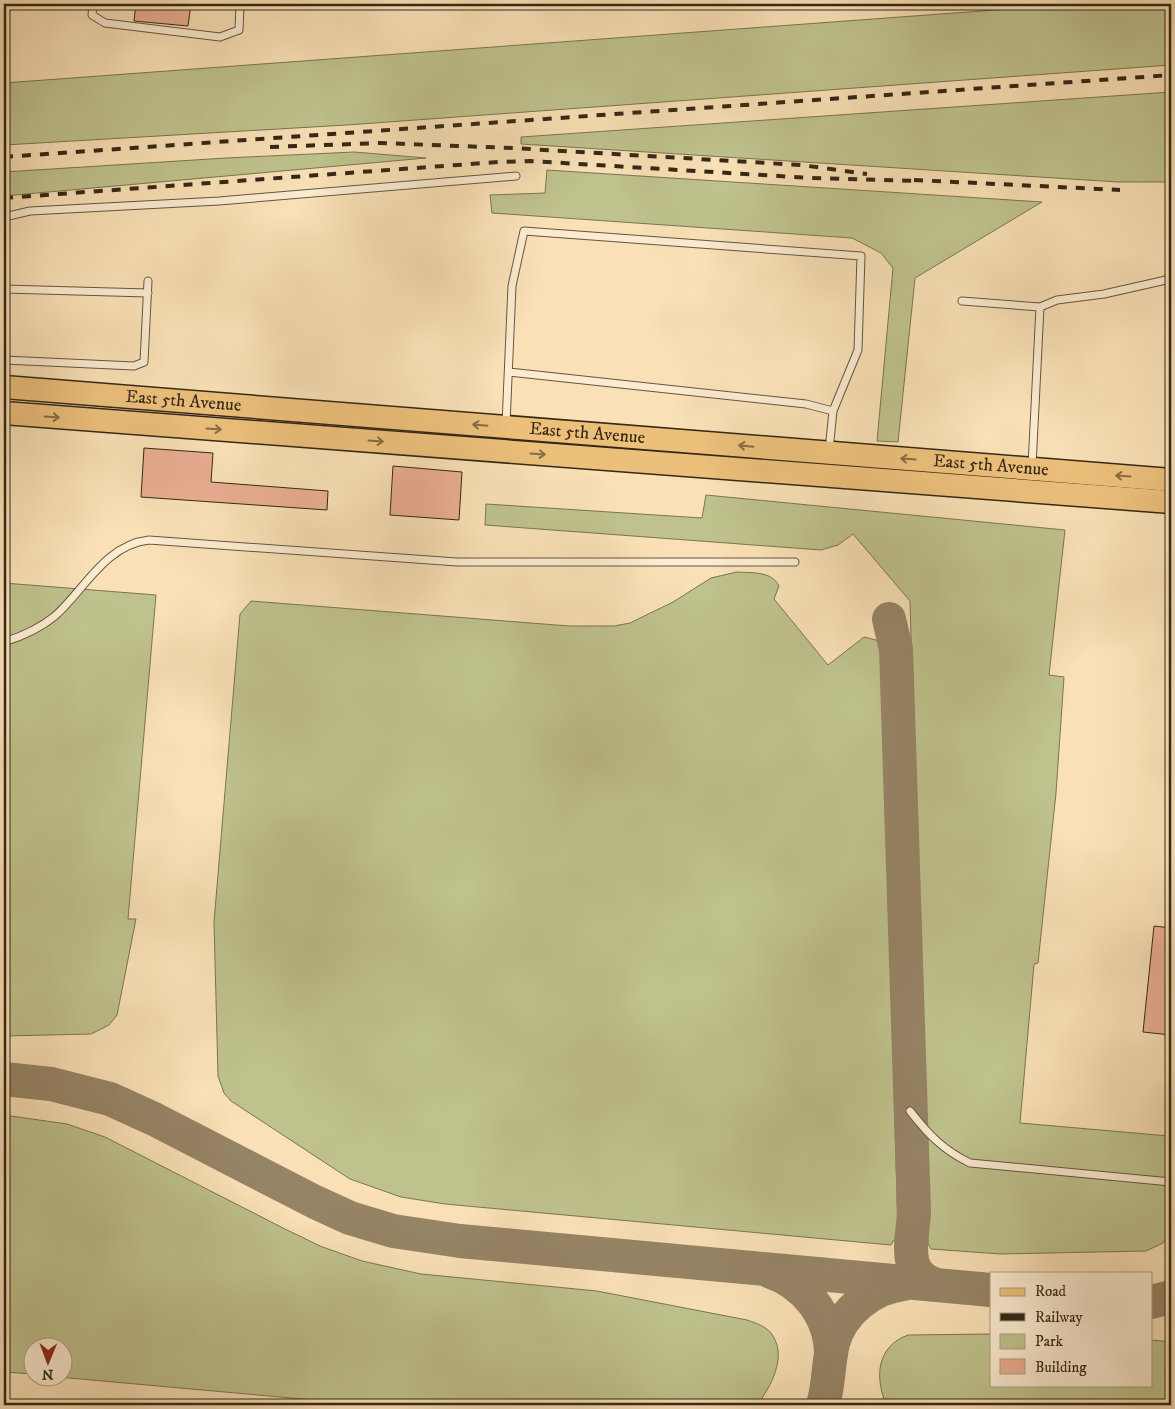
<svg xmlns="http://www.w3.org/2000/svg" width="1175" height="1409" viewBox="0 0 1175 1409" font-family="'IM FELL DW Pica',serif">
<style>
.green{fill:#bfc28d;stroke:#7a7552}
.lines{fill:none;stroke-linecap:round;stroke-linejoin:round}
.taxiway{stroke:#968466;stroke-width:34}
.building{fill:#eaae92;stroke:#342817}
.service-casing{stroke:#65563f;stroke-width:9}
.primary-casing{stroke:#342817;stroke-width:25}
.service{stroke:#fbebd0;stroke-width:7}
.primary{stroke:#ecc07b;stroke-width:22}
.rail{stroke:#342817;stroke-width:4;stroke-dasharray:9 9;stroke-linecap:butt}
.oneway{stroke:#876c44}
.labels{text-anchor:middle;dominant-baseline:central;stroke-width:5;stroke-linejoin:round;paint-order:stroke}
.street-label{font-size:18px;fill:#342817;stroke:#fbebd0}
</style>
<rect width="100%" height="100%" fill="#f9e0b6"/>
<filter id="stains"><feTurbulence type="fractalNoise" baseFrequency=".004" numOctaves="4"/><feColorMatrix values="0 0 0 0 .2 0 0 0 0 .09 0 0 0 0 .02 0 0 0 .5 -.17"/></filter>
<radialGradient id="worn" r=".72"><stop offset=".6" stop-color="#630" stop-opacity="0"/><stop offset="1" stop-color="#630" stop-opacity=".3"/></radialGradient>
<!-- green -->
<path class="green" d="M1077,4h94v61l-824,60 -343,20v-62z
M1171,92v90h-53l-597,-38v-7z
M354,152l72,6 -422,38v-24l222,-14z
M547,170l495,32 -127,76 -17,164 -21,-1 16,-173 -12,-15 -29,-15 -360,-25 -2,-18 55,-2z
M706,495l359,35 -16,145 15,2 -8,116 -18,170 -4,1 -14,159 149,13 2,4v90l-8,13 -17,8 -145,3 -70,-5 -3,-6 -18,-642 -57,-67 -15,11 -17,5 -336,-25 1,-21 216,14z
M737,572c15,1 35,-1 42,14l-5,13 54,66 36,-28 12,3 6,8 16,586 -7,11 -446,-41 -44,-7 -51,-18 -119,-78 -7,-8 -6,-17 -4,-154 26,-308 11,-13 318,25h45l16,-3 43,-21 38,-24z
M4,583l152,12 -28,324h8l-19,96 -8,10 -18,9 -87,2z
M4,1115l63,9 38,13 178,91 37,18 42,15 59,13 176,17 150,29c9,3 21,7 26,16 14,22 -3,52 -16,69h-388l-311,-28 4,-1v-30h-30v28l-28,-2z
M991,1334v51h160v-45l20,2v63h-285c-11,-28 -10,-58 22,-70z"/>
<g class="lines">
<!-- taxiway -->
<path class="taxiway" d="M889,619l7,30 18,562c-1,30 -14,63 23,74
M4,1079l47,5 59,15 44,20 161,83 35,16 43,13 67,10 531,49
M769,1271c36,12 62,45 62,84
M1151,1302l20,-5
M823,1405c6,-20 5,-41 10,-62 9,-32 39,-55 71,-59"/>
</g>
<!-- building -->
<path class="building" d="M136,4h55l-3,22 -54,-5z
M144,448l69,5 -2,29 117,9 -1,19 -186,-13z
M393,466l69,6 -3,48 -69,-5z
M1154,926l17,2v107l-28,-3z"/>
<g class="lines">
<!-- service casing -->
<g class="service-casing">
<path id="service" d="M93,4l-1,11 13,8 115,14 19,-7 1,-26
M4,217l26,-6 189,-10 297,-25
M4,289l144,4
M962,301l78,6 -8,159
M1040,307l17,-7 47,-6 62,-14 5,-4
M4,360l130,6 10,-4 4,-81
M509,372l297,32 27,7
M506,424l6,-138 12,-55 337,25 -3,94 -25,61 -4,39
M4,642c19,-6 35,-13 51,-26 30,-27 50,-71 94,-76l308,22h338
M910,1111c18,23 33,39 60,52l201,19"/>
</g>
<!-- primary casing -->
<g class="primary-casing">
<g id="primary">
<path id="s1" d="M4,387l1167,93"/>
<path d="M4,413l1167,89"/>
</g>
</g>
<!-- service -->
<use href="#service" class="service"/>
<!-- primary -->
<use href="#primary" class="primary"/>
<!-- rail -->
<path class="rail" d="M270,147l110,-4 132,5 289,17 66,9
M4,157l1167,-82
M914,180l206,10
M4,198l494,-36 32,-1 282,17 107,3"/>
</g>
<!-- one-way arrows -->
<defs><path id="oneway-shaft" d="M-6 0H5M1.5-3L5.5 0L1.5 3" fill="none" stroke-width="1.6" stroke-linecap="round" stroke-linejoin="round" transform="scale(1.25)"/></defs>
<g class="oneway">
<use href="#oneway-shaft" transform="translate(52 417) rotate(4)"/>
<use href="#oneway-shaft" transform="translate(480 425) rotate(-175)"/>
<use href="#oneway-shaft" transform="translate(214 429) rotate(4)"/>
<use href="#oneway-shaft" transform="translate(376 441) rotate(4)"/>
<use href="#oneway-shaft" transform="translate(746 446) rotate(-175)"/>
<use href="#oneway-shaft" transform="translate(538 454) rotate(4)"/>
<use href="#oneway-shaft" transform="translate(908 459) rotate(-176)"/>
<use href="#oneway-shaft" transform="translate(1123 476) rotate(-176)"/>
</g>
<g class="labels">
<!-- street labels -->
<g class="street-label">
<text stroke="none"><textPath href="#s1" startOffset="180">East 5th Avenue</textPath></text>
<text stroke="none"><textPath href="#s1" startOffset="585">East 5th Avenue</textPath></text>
<text stroke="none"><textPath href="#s1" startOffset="990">East 5th Avenue</textPath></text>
</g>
</g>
<!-- margin -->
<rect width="1175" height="1409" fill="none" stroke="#f9e0b6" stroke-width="20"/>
<rect x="5" y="5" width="1165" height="1399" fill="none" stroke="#342817" stroke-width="2.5"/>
<rect x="10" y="10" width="1155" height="1389" fill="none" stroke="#342817"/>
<!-- legend -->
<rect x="990" y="1272" width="162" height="115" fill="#fbebd0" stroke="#ab9d86"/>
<rect x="1000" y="1288" width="25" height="8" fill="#ecc07b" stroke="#ab9d86"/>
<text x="1035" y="1296" font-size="15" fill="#342817">Road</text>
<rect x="1000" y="1313" width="25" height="8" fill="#342817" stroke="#ab9d86"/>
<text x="1035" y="1322" font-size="15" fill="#342817">Railway</text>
<rect x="1000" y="1334" width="25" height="15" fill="#bfc28d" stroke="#ab9d86"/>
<text x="1035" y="1346" font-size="15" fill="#342817">Park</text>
<rect x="1000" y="1359" width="25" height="15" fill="#eaae92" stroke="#ab9d86"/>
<text x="1035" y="1372" font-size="15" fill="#342817">Building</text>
<!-- north arrow -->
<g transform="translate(48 1362) rotate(181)"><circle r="24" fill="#fbebd0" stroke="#ab9d86"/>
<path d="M0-4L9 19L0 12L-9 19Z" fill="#8f2418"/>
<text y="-8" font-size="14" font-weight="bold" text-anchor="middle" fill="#342817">N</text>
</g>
<rect width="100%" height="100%" filter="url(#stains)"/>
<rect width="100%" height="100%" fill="url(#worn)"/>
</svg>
